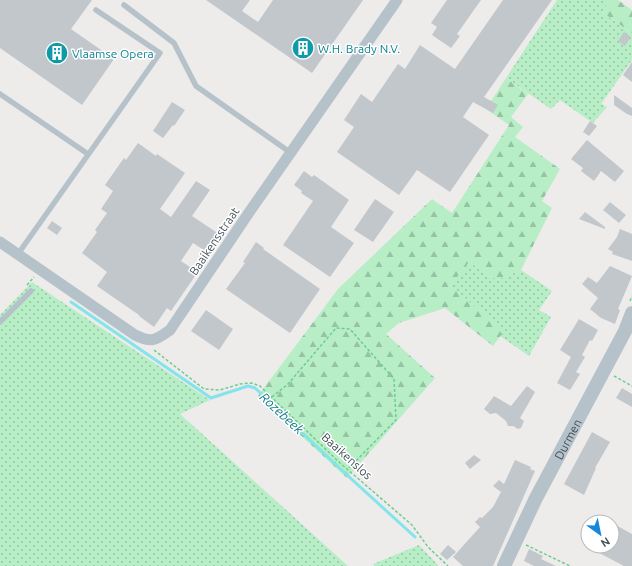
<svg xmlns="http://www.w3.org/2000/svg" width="632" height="566" viewBox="0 0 632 566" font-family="Ubuntu,sans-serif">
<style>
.green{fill:url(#green-dots)}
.forest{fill:url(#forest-firs)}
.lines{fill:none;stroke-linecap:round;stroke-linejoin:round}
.stream{stroke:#83e4ec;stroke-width:3}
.building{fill:#c2c7cb}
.path{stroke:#6fcc92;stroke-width:1.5;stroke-dasharray:3 2;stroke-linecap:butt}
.service{stroke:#b6c2c9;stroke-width:5.5}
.minor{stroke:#b6c2c9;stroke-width:11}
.tertiary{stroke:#b6c2c9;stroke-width:14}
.labels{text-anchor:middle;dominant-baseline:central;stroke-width:3;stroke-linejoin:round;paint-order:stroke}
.culture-label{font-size:12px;fill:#0d838f;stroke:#fff;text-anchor:start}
.street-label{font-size:12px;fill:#445159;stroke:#fff}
.water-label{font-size:13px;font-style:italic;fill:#0c7e87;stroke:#fff}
</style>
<defs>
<pattern id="green-dots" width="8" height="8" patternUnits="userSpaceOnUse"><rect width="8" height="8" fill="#b7eec5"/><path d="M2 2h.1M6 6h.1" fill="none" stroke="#96c3a3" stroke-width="1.8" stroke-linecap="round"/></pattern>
<pattern id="forest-firs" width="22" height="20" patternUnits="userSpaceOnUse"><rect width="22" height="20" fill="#b7eec5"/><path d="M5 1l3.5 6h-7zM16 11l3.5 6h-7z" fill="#96c3a3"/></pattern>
</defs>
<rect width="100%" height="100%" fill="#eeebeb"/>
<!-- green -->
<path class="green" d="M557,0h53l-8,12 30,21v27l-31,44 6,3 -14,16 -33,-23 -9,9 -45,-31z
M469,262l28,18 24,-10 31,21 -13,19 12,7 -22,39 -29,-20 4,-6 -54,-44z
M32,282l178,118 -30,14 168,152h-348v-251z
M419,545l19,20 -1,1h-62l-2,-2z"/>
<!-- forest -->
<path class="forest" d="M610,0h8l14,10v23l-30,-21z
M506,78l22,16 -17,23 12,10 -8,10 45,32 -18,32 10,7 -31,62 -24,10 -28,-18 -19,24 55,44 -12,16 -48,-38 -46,15 -13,11 49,44 -88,100 -89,-82 80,-107 94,-90 20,14 57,-88 -23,-16z"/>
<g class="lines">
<!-- stream -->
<path class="stream" d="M71,302l140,96 37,-12 7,2 80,76 80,73"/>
</g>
<!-- building -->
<path class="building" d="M0,0h92l-21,29 43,30 -32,46 -82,-57z
M206,0h44l-8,11 16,11 15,-22h90l-51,73z
M447,0h34l-24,34 3,2 -9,12 -19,-13 5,-8 -6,-4z
M503,0h49l-68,97 14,8 -5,8 -20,-11 -10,15 26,18 -39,57 -33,-22 -18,25 -62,-43 17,-25 -10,-7 17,-26 11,8 26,-38 7,5 15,-24 35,24z
M624,32l7,5 -6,9 -7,-5z
M632,62v20l-9,-7z
M614,95l18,13v8l-5,-2 -13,-9z
M172,102l13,8 -11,16 -1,-1 -10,13 -10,-7z
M590,121l7,5 -8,10 -6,-4z
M587,140l37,31 -9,11 -14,-11 -7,10 -13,-10 2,-3 -12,-9z
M138,143l18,13 1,-2 28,19 -25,36 11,8 25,-36 14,9 -18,26 30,20 -12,18 -17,-11 -12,18 12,8 -2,3 4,4 -24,35 -4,-3 -13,19 -15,-11v-1l-42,-29 10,-14 -25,-19 15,-21 -2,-2 12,-17 -6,-4 12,-18 -8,-6 19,-27 2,2z
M304,171l8,6 2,-2 35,25 -18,27 23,16 -24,34 -47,-32 30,-44 -12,-8 1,-2 -8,-6z
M375,199l19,13 -21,30 -19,-12z
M610,202l16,13 -7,8 -16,-13z
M585,212l20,15v2l-26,-10z
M52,221l10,7 -5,7 -10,-7z
M620,229l12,5v27l-20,-7 1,-2 -5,-3 9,-12z
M256,242l8,6 -1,1 57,40 -30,44 -64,-44 19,-26 -2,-1z
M610,266l22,10 -14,33 2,1 -5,14 -14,-6 -11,-9 8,-11 -16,-14 6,-7 9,6z
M206,310l27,19 -14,21 -28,-19z
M579,319l19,11 -6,11 -2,-1 -8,15 3,2 -9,15 4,2 -10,16 -13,-7 14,-26 -11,-7z
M527,386l8,6 -15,26 4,3 -3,7 -3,1 -5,-3h-5l-2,-5 -10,-8 -6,1 -6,-5 10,-13 17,10z
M622,388l10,6v13l-16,-9z
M592,432l18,10 -15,26h1l-12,27 -20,-11z
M474,455l7,5 -11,9 -5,-6z
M515,460l16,7 -1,2 5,2 -42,95h-30l-10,-9 27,-30 -5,-5 5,-5 2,1 11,-11 8,-15 -8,-6 6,-6 5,4z
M612,523l20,11v32h-8l-38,-20h26z
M448,545l8,7 -9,8 -7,-6z
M529,549l14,7 -2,3 15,7h-22l-10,-5z"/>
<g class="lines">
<!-- path -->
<path class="path" d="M27,285l7,-8
M630,301l2,-5
M154,350l50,39 16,1 20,-6 12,-1 8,3 80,77 72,62 16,22 20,19
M614,376l18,10
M272,397l16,-13 48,-56 14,1 44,50 2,41 -48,49
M526,545l44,21"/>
<!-- service -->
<path class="service" d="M124,5l50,38 22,43 95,67
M0,94l88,60
M18,254l142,-201 -64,-43
M0,322l31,-31"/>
<!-- minor -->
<path class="minor" d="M0,242l135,93c16,8 20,6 35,-5l80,-119 147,-211"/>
<!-- tertiary -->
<path class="tertiary" id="s1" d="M504,566l32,-68 89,-167 7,-18"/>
</g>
<!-- icons -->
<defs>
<g id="building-disc" transform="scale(1.15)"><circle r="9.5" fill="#0f9aa8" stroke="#fff"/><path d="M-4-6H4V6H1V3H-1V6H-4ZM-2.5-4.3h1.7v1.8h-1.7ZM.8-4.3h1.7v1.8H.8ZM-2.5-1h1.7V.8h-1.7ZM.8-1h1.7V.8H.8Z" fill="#fff"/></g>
</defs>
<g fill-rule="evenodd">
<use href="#building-disc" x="303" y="48"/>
<use href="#building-disc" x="57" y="53"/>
</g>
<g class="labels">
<!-- culture labels -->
<g class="culture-label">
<text x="318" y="48">W.H. Brady N.V.</text>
<text x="72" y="53">Vlaamse Opera</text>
</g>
<!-- street labels -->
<g class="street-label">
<text transform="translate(214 241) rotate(-56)">Baaikensstraat</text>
<text stroke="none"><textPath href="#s1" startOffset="142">Durmen</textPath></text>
<text transform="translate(347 456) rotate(42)">Baaikenslos</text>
</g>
<!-- water labels -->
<g class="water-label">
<text transform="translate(282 413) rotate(43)">Rozebeek</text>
</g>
</g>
<!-- north arrow -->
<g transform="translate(600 534) rotate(147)"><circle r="19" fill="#ffffff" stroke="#b4b9bd"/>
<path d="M0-3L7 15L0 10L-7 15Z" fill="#1787dc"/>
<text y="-6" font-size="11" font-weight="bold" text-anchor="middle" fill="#445159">N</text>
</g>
</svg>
